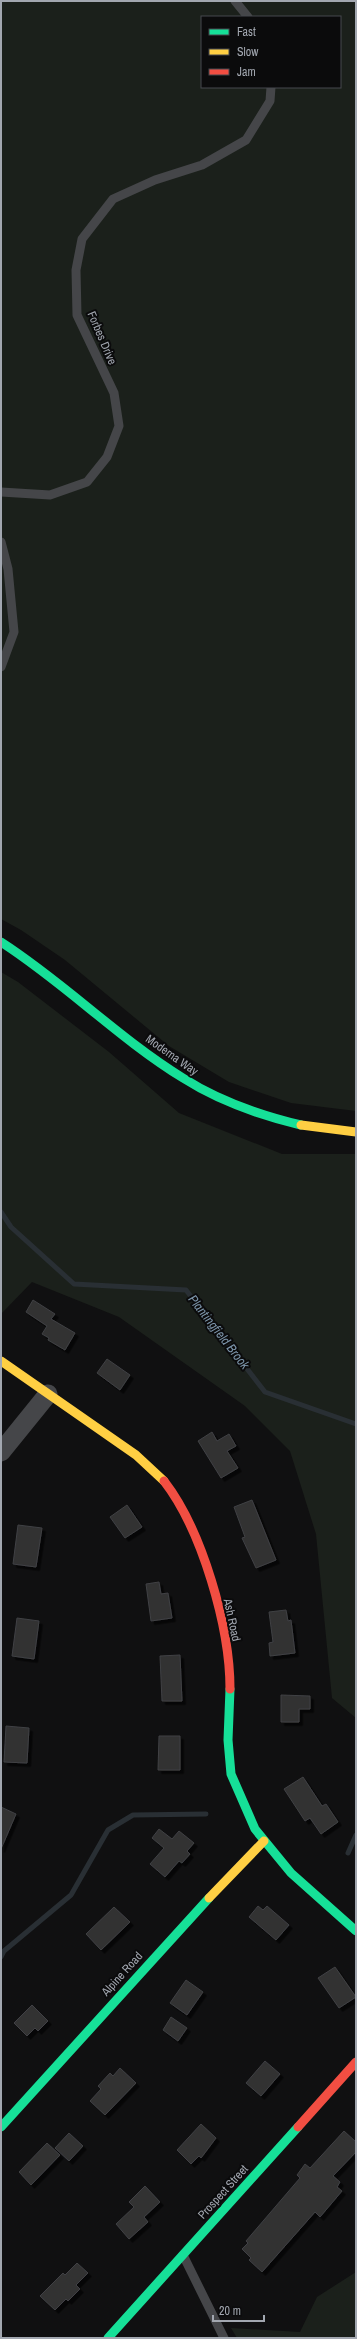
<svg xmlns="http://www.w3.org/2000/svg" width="357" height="2339" viewBox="0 0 357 2339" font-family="'Archivo Narrow',sans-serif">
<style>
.green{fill:#1b201b;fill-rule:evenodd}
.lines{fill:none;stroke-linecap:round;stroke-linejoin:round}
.stream{stroke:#292f34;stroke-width:5}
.building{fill:#313133;stroke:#404144;filter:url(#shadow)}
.lane{stroke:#454649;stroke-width:9}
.street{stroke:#454649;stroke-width:19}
.fast{stroke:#16e098;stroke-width:9}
.slow{stroke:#ffcf43;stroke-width:9}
.jam{stroke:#f24e42;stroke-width:9}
.labels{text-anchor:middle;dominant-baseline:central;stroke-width:4;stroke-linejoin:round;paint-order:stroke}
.street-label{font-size:12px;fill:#a2a7b0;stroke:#0b0b0c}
.water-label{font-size:13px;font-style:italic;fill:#7c94a9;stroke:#0b0b0c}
</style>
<defs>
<filter id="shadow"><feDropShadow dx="3.5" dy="3.5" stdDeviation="0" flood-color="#0009"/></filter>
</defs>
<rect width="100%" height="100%" fill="#101011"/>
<!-- green -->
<path class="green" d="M1,1h355v1110l-65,-8 -62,-21 -60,-36 -104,-86 -44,-30 -20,-11zM202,17h138v70h-138z
M1,972l17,10 91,70 70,61 103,41h74v564l-24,-20 -16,-164 -26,-83 -45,-45 -126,-89 -87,-35 -31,32z
M356,2272v66h-119l-6,-10 69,4 17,-35z"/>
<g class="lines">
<!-- stream -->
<path class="stream" d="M1,1212l10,15 63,57 112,6 79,102 91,32
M348,1853l8,-18
M1,1957l3,-6 67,-56 37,-65 25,-15 73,-1"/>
</g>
<!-- building -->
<path class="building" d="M33,1300l22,14 -4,5 24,14 -10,17 -17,-10 1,-2 -7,-4 5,-8 -21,-14z
M107,1359l23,16 -10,15 -23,-17z
M212,1432l5,9 12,-7 7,12 -9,5 11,17 -17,10 -23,-37z
M252,1500l24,60 -20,8 -14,-30 3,-1 -11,-30z
M127,1505l15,22 -17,11 -15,-21z
M18,1525l24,3 -6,39 -23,-3z
M159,1582l2,12 7,-1 4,25 -21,3 -5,-37z
M286,1610l2,11 3,-1 4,33 -25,3 -1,-13 4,-1 -4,-30z
M17,1618l22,3 -5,38 -22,-3z
M180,1655l2,46h-20l-2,-45z
M281,1695l29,1v13h-11v13h-18z
M6,1726l23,2 -2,35 -23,-1z
M159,1736h21v34h-22z
M303,1777l19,29 4,-2 12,18 -17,12 -11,-16 -5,3 -21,-32z
M1,1807l15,7 -15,35z
M159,1829l13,10 7,-8 15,12 -7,8 3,3 -8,9 -3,-2 -14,16 -15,-13 14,-16 -12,-10z
M258,1906l5,4 4,-4 22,19 -13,15 -27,-23z
M114,1907l16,15 -29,28 -15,-16z
M335,1967l21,30 -17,11 -21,-30z
M186,1980l17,12 -16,23 -17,-12z
M32,2005l16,16 -10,10 -3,-3 -8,8 -13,-13z
M171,2017l16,11 -9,13 -15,-11z
M265,2061l15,13 -19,22 -15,-13z
M120,2068l16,15 -31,32 -15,-14 11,-12 -3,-3 12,-13 3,3z
M201,2124l15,14 -15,20 -2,-2 -8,8 -14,-14z
M344,2131l12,11v10l-23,24 7,6 -3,5 5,4 -22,26 -5,-5 -53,60 -13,-12 2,-2 -9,-9 6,-6 -2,-2 54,-63 -3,-3 8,-11 5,4z
M69,2133l14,13 -14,15 -14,-13z
M47,2143l13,12 -29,30 -12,-13z
M145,2186l15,16 -16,15 4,5 -19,17 -13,-15 18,-17 -5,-5z
M77,2263l11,10 -12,12 4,4 -12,12 -2,-2 -11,11 -15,-14 23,-23 2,2z"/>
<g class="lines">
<!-- lane -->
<path class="lane" d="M235,1l13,16
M1,492l49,3 37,-13 20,-25 12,-31 -5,-33 -37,-78 -1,-45 6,-31 31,-40 42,-19 47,-15 44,-25 24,-39 1,-14
M1,542l7,27 6,63 -13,35
M183,2255l41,83"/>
<!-- street -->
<path class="street" d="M1,1452l47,-58"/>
<!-- fast -->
<path class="fast" d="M1,942c64,41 117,96 182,136 36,23 76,37 118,47
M230,1689l-2,51 3,34 24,55 36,44 65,58
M1,2127l208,-229
M108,2338l190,-211"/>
<!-- slow -->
<path class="slow" d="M301,1125l55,7
M1,1361l135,94 28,26
M209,1898l55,-57"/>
<!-- jam -->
<path class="jam" d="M164,1481c38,49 66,146 66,208
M298,2127l58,-65"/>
</g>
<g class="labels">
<!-- street labels -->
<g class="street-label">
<text transform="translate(102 338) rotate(67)">Forbes Drive</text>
<text transform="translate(172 1055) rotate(35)">Moderna Way</text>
<text transform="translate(232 1620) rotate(78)">Ash Road</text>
<text transform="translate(122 1974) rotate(-48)">Alpine Road</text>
<text transform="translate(223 2192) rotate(-48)">Prospect Street</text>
</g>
<!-- water labels -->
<g class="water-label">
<text transform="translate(219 1332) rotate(52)">Plantingfield Brook</text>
</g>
</g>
<!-- border -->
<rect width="357" height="2339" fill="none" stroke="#a2a7b0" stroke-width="4"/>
<!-- legend -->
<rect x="201" y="16" width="140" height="72" fill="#0b0b0c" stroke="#47494e"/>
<rect x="209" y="29" width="20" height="6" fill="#16e098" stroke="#47494e"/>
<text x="237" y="36" font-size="12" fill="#a2a7b0">Fast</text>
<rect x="209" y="49" width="20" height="6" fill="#ffcf43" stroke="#47494e"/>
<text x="237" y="56" font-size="12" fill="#a2a7b0">Slow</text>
<rect x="209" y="69" width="20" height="6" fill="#f24e42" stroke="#47494e"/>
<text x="237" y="76" font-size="12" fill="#a2a7b0">Jam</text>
<!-- scale -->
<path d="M213 2315v6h51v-6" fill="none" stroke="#a2a7b0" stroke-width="2"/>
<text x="219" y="2315" font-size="12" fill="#a2a7b0" stroke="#0b0b0c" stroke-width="3" paint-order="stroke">20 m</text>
</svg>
